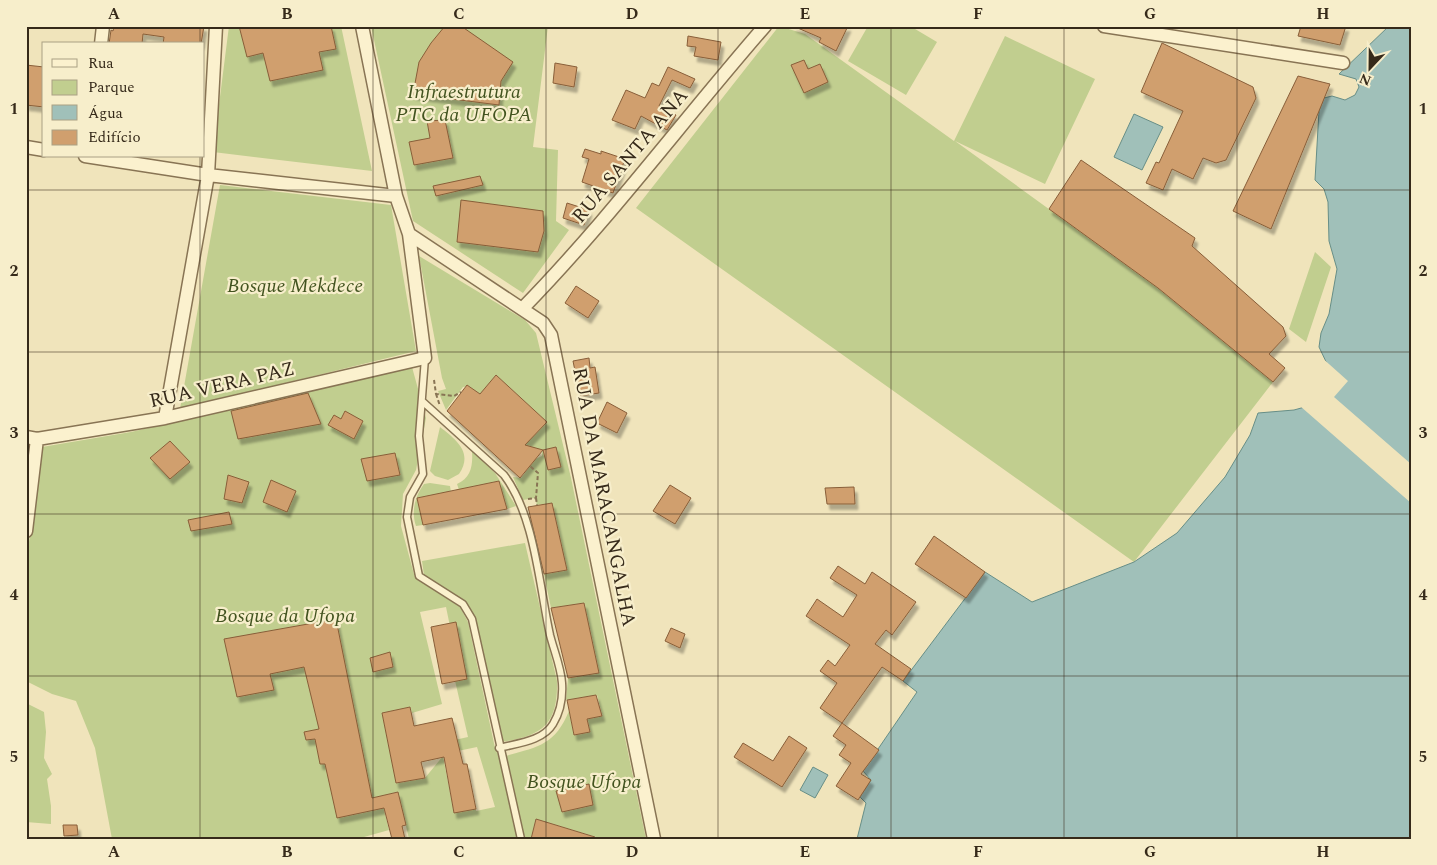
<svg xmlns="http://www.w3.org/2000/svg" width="1437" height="865" viewBox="0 0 1437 865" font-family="Spectral,serif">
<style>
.green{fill:#c1ce8f;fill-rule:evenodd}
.water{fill:#a0c0b9;stroke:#678e87}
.pier{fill:#f0e4bb}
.building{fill:#d09f6e;stroke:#885e39;filter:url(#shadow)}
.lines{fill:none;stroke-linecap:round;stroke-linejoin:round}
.lane-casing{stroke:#887454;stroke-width:9}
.street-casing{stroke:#887454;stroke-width:15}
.path{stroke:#887454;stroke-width:2;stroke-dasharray:4 2.5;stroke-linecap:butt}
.lane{stroke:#fbf1ce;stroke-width:6}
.street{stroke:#fbf1ce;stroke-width:12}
.grid{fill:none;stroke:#362a1a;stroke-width:1;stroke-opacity:0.55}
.labels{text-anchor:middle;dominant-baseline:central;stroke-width:4.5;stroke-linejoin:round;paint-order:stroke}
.park-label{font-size:20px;font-style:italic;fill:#42531f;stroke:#f7eecb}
.street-label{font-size:20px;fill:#362a1a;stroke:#f7eecb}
.neatline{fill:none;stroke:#362a1a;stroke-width:2}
.grid-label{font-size:16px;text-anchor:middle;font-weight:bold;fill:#362a1a}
</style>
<defs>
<filter id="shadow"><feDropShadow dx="3" dy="5.5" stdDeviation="1" flood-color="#0004"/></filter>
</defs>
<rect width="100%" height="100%" fill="#f0e4bb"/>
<!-- green -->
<path class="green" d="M229,26h112l31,145 -159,-19z
M371,26h177l-15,121 25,3 -2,71 13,9 -46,63 -110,-72z
M779,26l26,8 149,107 51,-105 90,43 -50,105 -90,-43 203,147 115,94 -139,180 -498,-354z
M868,26h42l27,16 -31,53 -58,-34z
M220,185l171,20 25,146 -236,58z
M1315,252l16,15 -25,75 -17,-13z
M419,256l106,64 11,13 35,145 75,361h-50v-2l-60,-18 -5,20h-6l-20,-83c33,-9 50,-11 64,-45l5,24 16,-3 -3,-13 15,-3 -5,-21 -31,5 2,-22 31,-6 -15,-69 -33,5 -7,-34 23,-4 -15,-67 -15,2 -2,-7 -12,2 -10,-23 8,1 14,-19 7,-3v-5l-24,1 29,-30 -51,-47 -18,22 -9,-11 -6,1 -17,23 -8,-19 8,-2 -4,-11z
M412,367l14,51 -10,52 -13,24 -2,32 14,52 45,29 8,15 27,126h4l22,91h-112l-11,-47 -17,4 8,34 -32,9h-245l-17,-91 -19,-47 -24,-7 -26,-13v-117l16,-117 89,-15zM446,607l13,63 -6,2 15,65 -18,4 3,11 24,-5 18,60 -19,4v-2l-22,3 -11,-56 -18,22 -28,5 -15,-70 28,-6 2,6 30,-9 -22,-92z
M440,427c15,12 34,25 19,47l-11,6 -13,-4 -5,-5z
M472,451l23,22 21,33 -9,3 -8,-28 -40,9 -2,-6c14,-6 16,-18 15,-33z
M430,483l20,3 1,6 -34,6 6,27 -7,1c-5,-14 -1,-30 8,-42z
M525,543l32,138c1,44 -15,55 -56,61l-26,-124 -10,-17 -41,-26 -2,-14z
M26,703l18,9 2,20 -2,26 8,16 -5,5 4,27v18l-25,-2 2,-52 -2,-5z"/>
<!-- water -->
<path class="water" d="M1389,26h22v813h-554l9,-36 -6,-6 11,-17 -8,-9 54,-79 -14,-11 82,-109 47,30 102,-40 43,-29 48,-56 25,-42 8,-22 36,-3 18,-5 17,-20 1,-15 -11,-23 2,-14 8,-19 8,-45 -8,-28 -1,-39 -4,-13 -9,-9 4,-69 5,-13 8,-2 13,4 10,-5 4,-8 -3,-8 -17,-5z
M1134,114l29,13 -21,43 -28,-13z
M813,767l15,8 -13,23 -15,-8z"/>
<!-- pier -->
<path class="pier" d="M1320,356l28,25 -14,16 77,67v39l-111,-97 10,-3 16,-19 1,-13z"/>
<!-- building -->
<path class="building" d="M114,26h90l-3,18h-38l1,-7 -21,-3 -1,10h-33l2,-14 2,1z
M239,26h92l5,23 -17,3 4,18 -53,11 -7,-28 -16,4z
M445,26h16l52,36 -12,19 -2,24 -86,-11 6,-32 12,-19z
M793,26h55l-12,25 -17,-9 2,-4z
M1301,26h45l-6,19 -42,-9z
M688,36l33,6 -3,18 -24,-4 2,-9 -9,-1z
M1162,43l91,44 3,11 -30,62 -10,3 -13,-5 -10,21 -21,-10 -9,21 -17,-7 10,-21 3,1 24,-52 -42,-19z
M804,60l4,9 12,-5 8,18 -24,11 -13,-28z
M555,63l22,4 -3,20 -21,-4z
M26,65l18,2v40l-18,-2z
M668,67l27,12 -5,9 -18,-8 -13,26 17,9 -9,15 -26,-14 -6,13 -23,-9 14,-30 19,8 7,-15 7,3z
M1298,76l32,8 -59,145 -38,-18z
M445,120l8,38 -39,7 -5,-23 21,-4 -3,-17z
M585,149l16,5v-3l24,8 -12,34 -31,-11 7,-23 -7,-2z
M1081,160l114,78 -3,8 91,81 3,9 -17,18 16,14 -12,14 -115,-94 -109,-79z
M480,176l3,9 -47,11 -3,-10z
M461,200l82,11 1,20 -6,21 -81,-10z
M567,203l22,7 -5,15 -21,-7z
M576,286l23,15 -11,17 -23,-15z
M589,358l1,10 5,-1 4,26 -19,3 -7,-35z
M496,375l51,47 -22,23 18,5 -23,28 -73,-67 20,-26 13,9z
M308,393l13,31 -83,15 -7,-28z
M607,402l20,11 -10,20 -20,-10z
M345,411l18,10 -9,18 -26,-14 6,-10 7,4z
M170,441l20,21 -20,17 -20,-21z
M556,447l5,20 -13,3 -5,-20z
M395,453l5,22 -33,6 -6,-22z
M228,475l21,7 -7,21 -18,-4z
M271,480l25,11 -9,21 -24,-10z
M499,481l8,28 -84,16 -6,-27z
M670,485l21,13 -16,26 -22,-13z
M854,487l1,17h-28l-2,-16z
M552,503l15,67 -23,4 -16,-67z
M229,512l3,12 -41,7 -3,-11z
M934,536l51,36 -19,26 -51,-34z
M838,566l27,18 7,-12 44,30 -24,33 -6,-5 -11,14 36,25 -8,12 -21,-14 -40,56 -22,-15 17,-25 -17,-12 8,-11 7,6 15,-21 -44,-29 11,-17 26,18 14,-22 -27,-17z
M584,603l15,70 -31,5 -17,-70z
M336,619l36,179 26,-6 8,33 -4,1 3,13h-13l-8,-31 -47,10 -12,-54h-5l-5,-25 -9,1 -2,-8 15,-3 -15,-62 -34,7 4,16 -37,7 -13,-58z
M456,622l11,57 -25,5 -11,-57z
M671,628l14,6 -5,14 -15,-7z
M390,652l3,15 -20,5 -3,-14z
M596,695l6,21 -15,3 3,13 -16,3 -7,-35z
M410,707l4,19 38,-8 11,46h4l9,45 -22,4 -10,-56 -23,5 4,16 -29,5 -14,-70z
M842,723l37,27 -18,24 10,6 -13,20 -22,-14 15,-23 -12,-8 7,-10 -13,-9z
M789,736l18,12 -25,39 -48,-30 9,-14 30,18z
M589,784l4,21 -31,7 -6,-21z
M536,819l59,18 -1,2h-63z
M63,825h14l1,10 -14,1z"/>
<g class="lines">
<!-- lane casing -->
<g class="lane-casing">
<path id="lane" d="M425,358l-6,78 4,38 -13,23 -3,20 12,59 44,28 9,15 49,220
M422,401l82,74c31,41 35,110 46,160 4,16 11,32 12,48 1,15 -1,28 -9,41 -10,17 -35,19 -54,24"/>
</g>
<!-- street casing -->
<g class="street-casing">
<path id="street" d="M1104,26l239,37
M101,44l2,-18
M26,147l18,3
M85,156l123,19 188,21
M409,234l134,89 8,12 103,504
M522,309c87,-89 161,-189 243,-283
M165,418l43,-243 8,-149
M26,437l11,2 128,-21 260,-60 -16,-124 -13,-38 -34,-170
M26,531l11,-92"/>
</g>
<!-- path -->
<path class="path" d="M434,380l2,14 18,2 7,-4
M436,394l4,12
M536,498l1,7
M528,499l8,-1 2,-25 -8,-7"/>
<!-- lane -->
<use href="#lane" class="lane"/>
<!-- street -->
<use href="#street" class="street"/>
</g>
<!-- grid -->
<path class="grid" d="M200,26v18M373,26v813M546,26v813M718,26v813M891,26v813M1064,26v813M1237,26v813M200,156v683M26,190h1385M26,352h1385M26,514h1385M26,676h1385"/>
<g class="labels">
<!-- park labels -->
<g class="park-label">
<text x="464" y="92">Infraestrutura<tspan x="464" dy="23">PTC da UFOPA</tspan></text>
<text x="295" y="286">Bosque Mekdece</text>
<text x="285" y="616">Bosque da Ufopa</text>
<text x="584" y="782">Bosque Ufopa</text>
</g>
<!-- street labels -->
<g class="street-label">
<text transform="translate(630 156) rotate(-50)">RUA SANTA ANA</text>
<text transform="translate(222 385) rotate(-13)">RUA VERA PAZ</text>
<text transform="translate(604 497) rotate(79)">RUA DA MARACANGALHA</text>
</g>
</g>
<!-- border -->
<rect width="1437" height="865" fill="none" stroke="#f7eecb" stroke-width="55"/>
<!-- legend -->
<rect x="42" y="42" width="162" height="115" fill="#f7eecb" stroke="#aaa084"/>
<rect x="52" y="59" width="25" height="8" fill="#fbf1ce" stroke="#aaa084"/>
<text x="88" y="68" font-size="15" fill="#362a1a">Rua</text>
<rect x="52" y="80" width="25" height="15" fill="#c1ce8f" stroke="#aaa084"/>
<text x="88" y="92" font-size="15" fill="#362a1a">Parque</text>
<rect x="52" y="105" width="25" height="15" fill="#a0c0b9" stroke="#aaa084"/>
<text x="88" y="118" font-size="15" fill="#362a1a">Água</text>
<rect x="52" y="130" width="25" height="15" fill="#d09f6e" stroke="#aaa084"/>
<text x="88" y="142" font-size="15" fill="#362a1a">Edifício</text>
<!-- north arrow -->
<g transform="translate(1370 68) rotate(202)" stroke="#f7eecb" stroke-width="4" paint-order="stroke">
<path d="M0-4L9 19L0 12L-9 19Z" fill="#362a1a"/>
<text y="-8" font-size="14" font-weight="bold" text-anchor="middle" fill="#362a1a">N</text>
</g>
<rect x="28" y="28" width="1382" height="810" class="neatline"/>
<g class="grid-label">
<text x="114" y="19">A</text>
<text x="287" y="19">B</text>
<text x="459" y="19">C</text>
<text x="632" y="19">D</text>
<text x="805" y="19">E</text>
<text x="978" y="19">F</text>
<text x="1150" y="19">G</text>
<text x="1323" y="19">H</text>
<text x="14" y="114">1</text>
<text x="1423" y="114">1</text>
<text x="14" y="276">2</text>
<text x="1423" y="276">2</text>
<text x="14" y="438">3</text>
<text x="1423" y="438">3</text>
<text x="14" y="600">4</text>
<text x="1423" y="600">4</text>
<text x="14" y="762">5</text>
<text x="1423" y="762">5</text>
<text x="114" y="857">A</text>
<text x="287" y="857">B</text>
<text x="459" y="857">C</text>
<text x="632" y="857">D</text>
<text x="805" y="857">E</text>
<text x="978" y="857">F</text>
<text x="1150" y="857">G</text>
<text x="1323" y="857">H</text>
</g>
</svg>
